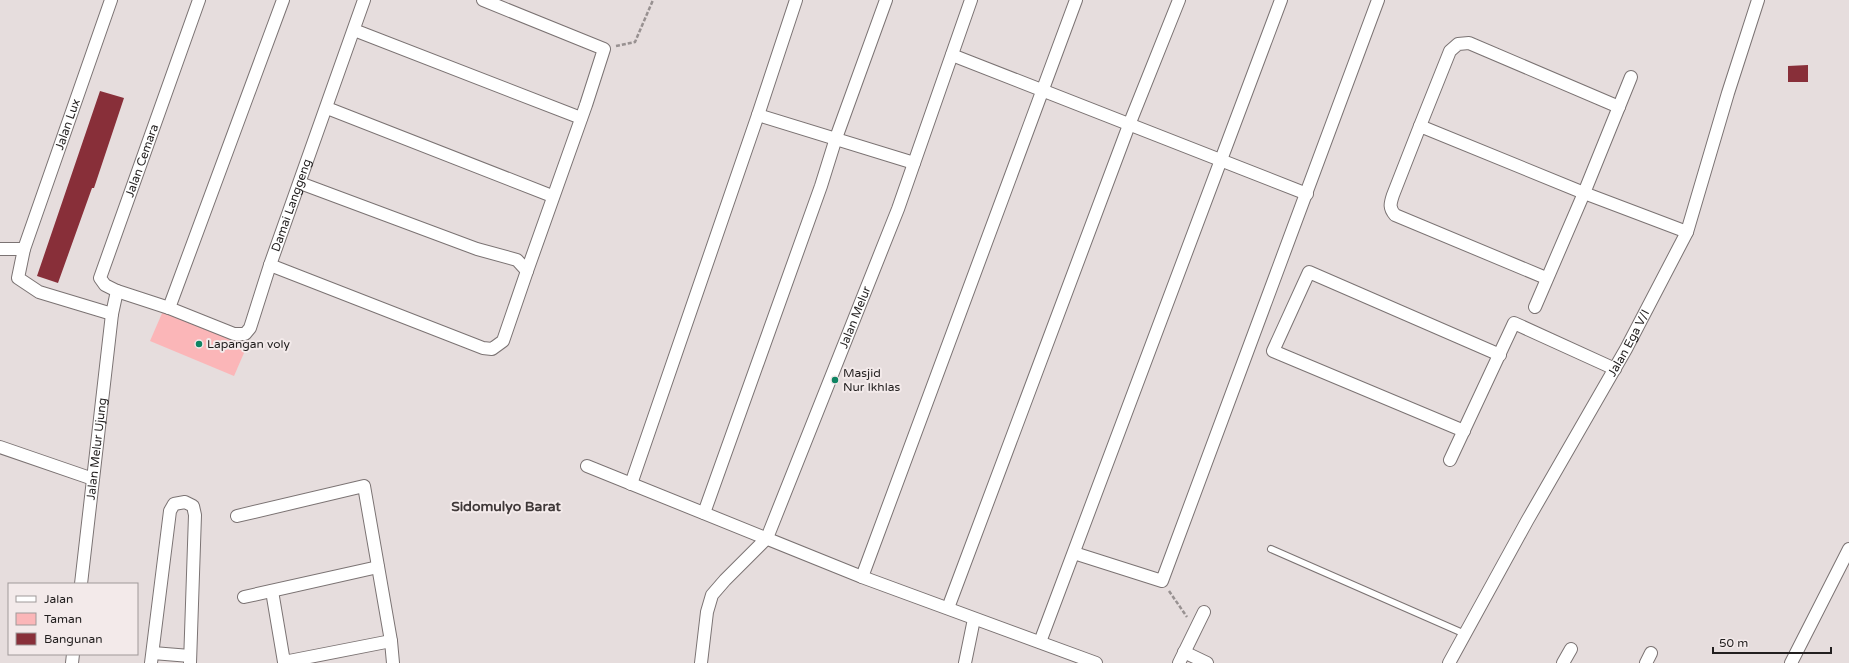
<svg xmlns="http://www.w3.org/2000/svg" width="1849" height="663" viewBox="0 0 1849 663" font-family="'Varela Round',sans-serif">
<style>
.green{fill:#fbb6b8}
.building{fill:#882f39}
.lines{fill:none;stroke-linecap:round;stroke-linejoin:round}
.service-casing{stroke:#7b7373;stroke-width:8}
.minor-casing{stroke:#7b7373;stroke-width:14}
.path{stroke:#989191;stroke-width:2.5;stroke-dasharray:4 2;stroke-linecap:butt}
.service{stroke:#fff;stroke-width:6}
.minor{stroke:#fff;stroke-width:12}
.poi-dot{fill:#0f8463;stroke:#f3eaea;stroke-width:1.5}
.labels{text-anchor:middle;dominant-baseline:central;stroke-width:4;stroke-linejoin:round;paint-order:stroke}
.street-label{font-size:12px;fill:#221f1f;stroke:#f3eaea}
.poi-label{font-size:12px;fill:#221f1f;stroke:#f3eaea;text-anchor:start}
.quarter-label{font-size:14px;font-weight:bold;fill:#3f3838;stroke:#f3eaea}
</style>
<rect width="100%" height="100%" fill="#e6dddd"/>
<!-- green -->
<path class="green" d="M163,311l84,35 -13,30 -84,-35z"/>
<!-- building -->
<path class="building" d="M1808,65v17h-20v-16z
M100,91l24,7 -30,90h-2l-34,95 -21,-7z"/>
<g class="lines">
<!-- service casing -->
<g class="service-casing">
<path id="service" d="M1271,549l194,85"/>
</g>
<!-- minor casing -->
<g class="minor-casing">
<g id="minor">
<path d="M354,30l227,88"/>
<path d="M952,55l355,139"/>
<path d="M1631,77l-47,116 103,39"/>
<path d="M327,108l225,88"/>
<path d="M758,115l38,-115"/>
<path d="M1420,126l30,-75 8,-7 11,-1 150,64"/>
<path d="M300,183l177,66 40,11 10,11 59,-166 18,-56 -121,-49"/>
<path d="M0,249h24l-6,29 21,14 73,22"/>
<path id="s1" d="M24,249l87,-249"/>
<path d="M270,265l213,83 9,1 11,-8 24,-70"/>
<path id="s2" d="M117,291l52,17 65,26h11l5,-6 20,-63 94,-265"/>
<path d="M1535,307l49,-114 -164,-67 -27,69c-3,9 -4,13 2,20l151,63"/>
<path d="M169,308l114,-308"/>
<path d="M1464,431l-191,-80 36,-79 191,83"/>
<path d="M0,447l93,32"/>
<path d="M1450,460l64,-137 101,46"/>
<path d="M587,466l275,111 234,86"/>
<path d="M631,484l127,-369 156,48"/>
<path d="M704,513l117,-327 15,-48 50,-138"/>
<path d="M237,516l127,-30 27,155 2,22"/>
<path d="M1074,553l88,28 216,-581"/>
<path d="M862,577l214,-577"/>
<path id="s3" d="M81,584l31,-270 5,-23 -12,-6 -5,-7 99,-278"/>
<path d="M272,591l12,71 107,-21"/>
<path d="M244,597l134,-30"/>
<path d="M948,608l181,-483 50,-125"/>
<path d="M1040,642l241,-642"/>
<path d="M1184,652l23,11"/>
<path d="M153,653l37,3"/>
<path d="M72,663l1,-9"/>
<path d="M151,663l19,-152 4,-7 11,-2 8,4 2,9 -5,148"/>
<path id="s4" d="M701,663l6,-51 5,-17 13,-15 42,-42 131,-329 73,-209"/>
<path d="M965,663l9,-44"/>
<path d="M1179,663l25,-51"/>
<path id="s5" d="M1449,663l78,-142 99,-172 61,-117 41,-139 30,-93"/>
<path d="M1563,663l8,-14"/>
<path d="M1646,663l5,-10"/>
<path d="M1791,663l58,-114"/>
</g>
</g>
<!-- path -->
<path class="path" d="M616,46l19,-4 18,-42
M1169,591l18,26"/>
<!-- service -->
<use href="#service" class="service"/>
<!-- minor -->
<use href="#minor" class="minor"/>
</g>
<!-- markers -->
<g class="poi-dot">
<circle cx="199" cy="344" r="4"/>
<circle cx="835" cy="380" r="4"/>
</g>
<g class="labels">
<!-- street labels -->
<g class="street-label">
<text stroke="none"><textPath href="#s1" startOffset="132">Jalan Lux</textPath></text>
<text stroke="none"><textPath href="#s3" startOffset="442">Jalan Cemara</textPath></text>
<text stroke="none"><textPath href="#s2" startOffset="273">Damai Langgeng</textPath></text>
<text stroke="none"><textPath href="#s4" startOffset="386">Jalan Melur</textPath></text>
<text stroke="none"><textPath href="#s5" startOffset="367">Jalan Ega V/I</textPath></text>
<text stroke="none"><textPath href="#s3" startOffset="136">Jalan Melur Ujung</textPath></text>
</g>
<!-- poi labels -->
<g class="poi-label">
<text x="207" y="344">Lapangan voly</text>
<text x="843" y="373">Masjid<tspan x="843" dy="14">Nur Ikhlas</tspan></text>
</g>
<!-- quarter labels -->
<g class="quarter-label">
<text x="506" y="506">Sidomulyo Barat</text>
</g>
</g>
<!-- legend -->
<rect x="8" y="583" width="130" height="72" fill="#f3eaea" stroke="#9f9999"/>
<rect x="16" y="596" width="20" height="6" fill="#ffffff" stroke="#9f9999"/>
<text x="44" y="603" font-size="12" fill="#221f1f">Jalan</text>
<rect x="16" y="613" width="20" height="12" fill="#fbb6b8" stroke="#9f9999"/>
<text x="44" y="623" font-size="12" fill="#221f1f">Taman</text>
<rect x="16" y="633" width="20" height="12" fill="#882f39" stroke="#9f9999"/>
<text x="44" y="643" font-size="12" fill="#221f1f">Bangunan</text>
<!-- scale -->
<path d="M1713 647v6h118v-6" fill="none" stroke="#221f1f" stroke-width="2"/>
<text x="1719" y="647" font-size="12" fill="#221f1f" stroke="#f3eaea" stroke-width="3" paint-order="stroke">50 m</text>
</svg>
